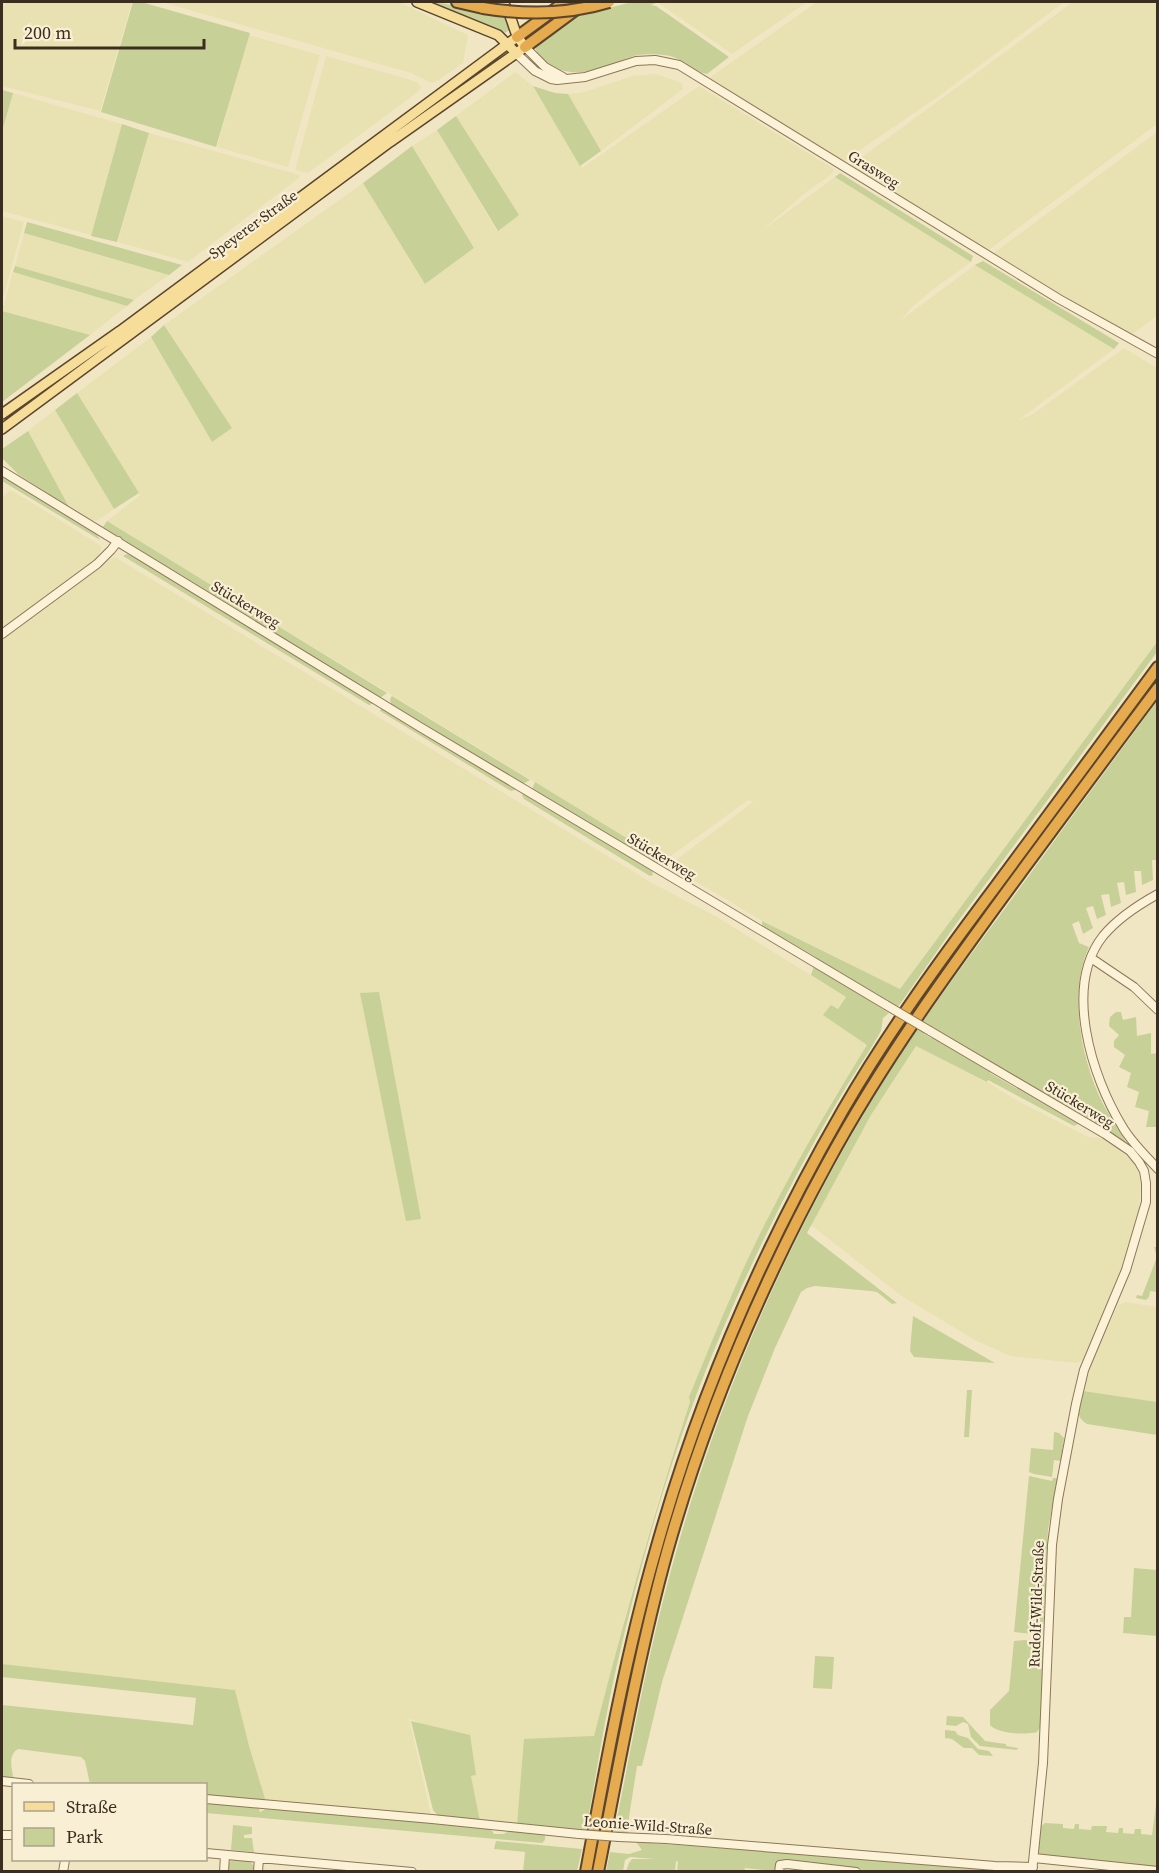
<svg xmlns="http://www.w3.org/2000/svg" width="1159" height="1873" viewBox="0 0 1159 1873" font-family="'Source Serif 4',serif">
<style>
.farmland{fill:#e8e1b1}
.green{fill:#c7d097}
.lines{fill:none;stroke-linecap:round;stroke-linejoin:round}
.minor-casing{stroke:#8d7759;stroke-width:10}
.major-casing{stroke:#5b452d;stroke-width:12}
.highway-casing{stroke:#5b452d;stroke-width:14}
.minor{stroke:#fbf2d8;stroke-width:8}
.major{stroke:#f6de9a;stroke-width:9}
.highway{stroke:#e6ab4f;stroke-width:10}
.minor-bridge-casing{stroke:#8d7759;stroke-width:10;stroke-linecap:butt}
.highway-bridge-casing{stroke:#5b452d;stroke-width:14;stroke-linecap:butt}
.minor-bridge{stroke:#fbf2d8;stroke-width:8}
.highway-bridge{stroke:#e6ab4f;stroke-width:10}
.labels{text-anchor:middle;dominant-baseline:central;stroke-width:4.5;stroke-linejoin:round;paint-order:stroke}
.street-label{font-size:15px;fill:#3c2e1e;stroke:#f8efd4}
</style>
<rect width="100%" height="100%" fill="#f1e6c4"/>
<!-- farmland -->
<path class="farmland" d="M2,2h130l-32,109 -98,-25z
M165,2h234l69,33 -5,28 -26,18 -6,2 -20,-10 -246,-70z
M657,2h150l-75,52z
M817,2h247l-125,94 -95,65 -135,-83z
M1073,2h84v122l-171,128 -135,-87z
M249,35l71,20 -32,112 -71,-20z
M326,56l82,23 10,4 3,4 -2,4 -111,82 -13,-3z
M515,72l18,14 49,82 117,-82 135,83 -2,5 -27,19 -45,39 75,-55 136,85 -40,29 -19,16 -11,13 74,-55 139,84 -97,72 16,-7 91,-66 33,20v274l-257,347 -138,-68 -36,-22 -58,-33 85,-64 -5,-2 -84,61 -557,-340 33,-26 -63,-102 74,-56 61,105 20,-14 -68,-103 199,-142 62,101 49,-36 -62,-102 25,-16 60,101 21,-16 -62,-99z
M656,74l26,9 1,6 -82,62 -33,-57 16,-2 48,-16z
M13,93l109,31 -31,111 -89,-24v-78z
M1157,132v184l-27,20 -139,-81z
M149,133l151,42 -1,3 -111,84 -70,-20z
M2,216l22,6 -22,80z
M24,233l145,42 -35,25 -119,-34z
M13,272l114,34 -37,29 -88,-24z
M55,410l59,99 -17,12 -7,-1 -21,-13 -41,-76z
M11,490l89,55 1,5 -6,13 -93,69v-135z
M115,557l537,326 65,34 129,80 -9,12 31,35 -37,59 -62,113 -45,98 -35,83 1,5 -31,95 -34,120 -31,119 -77,89 -37,-4 -9,-45 5,-1 -56,-52 -11,-5 22,97 -165,-13 -17,-56 -14,-56 -233,-26v-1025l105,-78z
M916,1046l71,36 31,19 70,36 13,1 17,11 16,14 7,17 -3,39 -14,48 -41,93 -6,3 -67,-7 -35,-16 -75,-45 -89,-70 60,-110z
M1126,1302l31,5v95l-74,-11 11,-34 24,-52z"/>
<!-- green -->
<path class="green" d="M133,2h8l109,31 -34,114 -115,-35z
M424,2c29,-1 53,13 83,14l3,14 -6,3 -15,-7z
M632,2h26l-7,3 5,1 73,51 -22,17c-13,-2 -24,-15 -37,-18 -9,-2 -23,-2 -32,-1 -6,1 -12,4 -18,6 -23,9 -44,17 -67,6 -9,-5 -15,-10 -18,-20l39,-30z
M495,58l2,1 -495,365v-2z
M533,86l22,7 13,1 33,57 -21,15z
M2,90l11,3 -11,39z
M456,116l63,99 -21,16 -61,-101z
M122,124l27,9 -32,109 -26,-6z
M412,146l62,102 -49,36 -62,-101z
M840,173l133,83 -2,6 -136,-85z
M27,222l155,43 -13,10 -145,-42z
M983,261l136,82 -5,6 -139,-84z
M15,266l119,34 -7,6 -114,-34z
M2,311l88,24 -88,67z
M164,325l68,103 -20,14 -61,-105z
M77,393l62,100 -25,16 -59,-99z
M28,431l41,76 -50,-32 -17,-17v-9z
M2,477l94,56 4,7 -98,-59z
M107,521l280,172 -7,5 -277,-171z
M127,554l8,3 240,146 -6,2 -246,-149z
M1157,642v10l-201,272 -58,83 -13,-8 -2,1 -67,-40v-3l-54,-31v-5l138,68z
M392,696l138,84 -7,4 -132,-80 -1,-5z
M1157,701l1,123 -2,2 1,2 1,32h-6l1,20 -11,5 -1,-14h-7l2,21 -10,3 -2,-13 -7,1 4,20 -10,4 -2,-13 -8,1 5,20 -9,4 -4,-13 -7,2 7,20 -10,6 -4,-13 -7,3 7,19 10,4c-21,46 -8,113 14,157 7,13 16,26 24,40l-134,-81 -1,2 -56,-34v-1l-7,-4 -5,8 7,4 2,-1 57,33v3l88,51 -4,2 -86,-46 -1,2 -71,-36 -45,69 -64,118 90,70 -5,1 -15,-12 -6,-1 -56,-5 -8,2 -6,4 -26,56 -27,68 -86,266 -20,84h-5l-8,51 -1,17 -14,-1c16,-78 29,-155 49,-232 43,-171 112,-336 202,-489 42,-72 91,-138 141,-205 50,-69 101,-138 151,-206z
M382,706l134,82 -1,2 -4,1 -131,-80z
M1090,766l2,2 -150,203 -48,71 -33,52 -41,71 -61,123 -14,32 -59,156 -93,395 -2,1c18,-93 35,-187 58,-279 43,-169 112,-332 200,-483 70,-121 158,-231 241,-344z
M535,782l129,79 -8,3 -124,-75z
M524,792l128,78 1,5 -3,1 -126,-77 -2,-4z
M814,966l75,47 -6,5 -2,13c-14,25 -31,48 -45,73 -46,78 -86,160 -121,244 -43,103 -74,212 -99,321 -12,53 -20,107 -30,161l-69,-5 7,-86 70,-3c29,-113 60,-224 96,-334l-1,-5c25,-61 50,-123 80,-181 30,-59 64,-116 98,-171l-44,-30 8,-10 7,4 8,-12 -35,-22z
M379,992l42,227 -15,2 -46,-228z
M1116,1012h5l2,8 13,-3 1,19 14,-3v21l6,-1v74h-11l3,-16 -14,-4 4,-15 -12,-5 4,-14 -12,-6 6,-12 -11,-8v-6l5,-6 -10,-9 1,-9z
M1154,1247h3v45l-7,-1 -1,6 -3,3 -10,-2 1,-3 5,1 15,-39z
M913,1316l82,47 -81,-6 -4,-6z
M967,1390h5l-3,47h-5z
M1083,1391l74,11v33l-70,-11c-14,-9 -8,-20 -4,-33z
M1054,1432l5,1 5,5 -3,23 -7,-1 -2,17 -18,-3 -5,-2 2,-24 22,2z
M1029,1476l23,5 1,-3h5l-10,51 -5,105 -2,1 -27,-3z
M1134,1568l23,2v66l-34,-3 1,-16h7z
M1025,1640l19,4 -3,82 -4,6c-11,3 -39,2 -47,-7v-15l19,-19 5,-50z
M815,1656l19,1 -2,32 -19,-1z
M2,1664l233,26 14,56 17,56 -60,-5v-13h-116l-5,-23 -4,-4 -63,-8c-11,7 -6,20 -4,31l-12,-1v-74l191,20 3,-27 -194,-21z
M947,1716l16,1 22,24 21,3v2l12,2 -1,2 -37,-4 -9,-9 -3,-13 -5,-2 -7,4 -10,-1z
M411,1721l59,14 6,40 -5,1 9,45 -41,-4 -6,-7z
M945,1730l10,1 3,4 10,3 10,11 11,2 4,5 -14,-1 -7,-7h-8l-12,-9 -7,-1z
M1157,1798v68l-6,1 -110,-12 -3,-3 2,-25 5,-4 18,1v4l11,1 1,-5h4v5l12,1 1,-4h15l-1,6 12,1 1,-5h4v5l11,1 1,-5h6v5l11,1z
M206,1803l53,5 1,4 6,-3 224,19 4,6h9l9,-4 33,3v7l-3,3 -336,-30z
M233,1825l19,2v7l-8,1v3h8l2,14 -23,-2z
M496,1841l86,8 -5,22h-54l2,-19 -31,-3z
M636,1842l385,28 2,1 -159,1 -4,-2 -83,-8 -1,9 -32,-3 2,3 -69,1 1,-10 -2,-1 -1,10h-49l3,-8 3,-4h23l-25,-2 -5,3 -2,11 -17,1 4,-20 19,2 13,-4z
M237,1858c9,2 17,3 18,13l-28,1c1,-9 2,-11 10,-14z"/>
<g class="lines">
<!-- minor casing -->
<g class="minor-casing">
<path id="minor" d="M525,47l20,20 18,10
M517,54l18,17 16,8 6,1 28,-3 51,-16 19,-1 24,5 380,234 99,55
M2,471l418,256 466,278
M2,634l95,-70 14,-14 7,-9
M1158,894c-20,11 -40,24 -55,42 -40,51 -11,141 19,190 9,16 23,29 36,43
M1091,958l43,29 24,23
M930,1031l175,103 25,17 9,11 5,9 2,12v19l-20,68 -42,100 -8,34 -18,95 -6,46 -9,218 -11,109
M2,1781l27,3
M206,1799l226,20 147,15
M2,1835h12
M619,1837l47,2 329,27 38,1
M206,1853l206,19
M1034,1858l124,13
M63,1872l2,-12
M224,1872l1,-17
M258,1872l1,-14
M779,1872l1,-7 7,-1 69,8"/>
</g>
<!-- major casing -->
<g class="major-casing">
<path id="major" d="M417,2l81,33 19,19
M2,414l118,-83 397,-294
M2,429l388,-287 135,-95c-15,-17 -10,-30 -23,-45"/>
</g>
<!-- highway casing -->
<g class="highway-casing">
<path id="highway" d="M457,2l26,6
M517,37l48,-35
M525,47l61,-45
M586,1872c20,-109 40,-219 71,-326 43,-152 107,-299 186,-436 45,-78 99,-152 153,-224 54,-73 108,-146 162,-219
M598,1872c21,-107 40,-215 69,-320 38,-135 93,-265 160,-388 55,-102 123,-195 192,-289 46,-62 92,-125 139,-187"/>
</g>
<!-- minor -->
<use href="#minor" class="minor"/>
<!-- major -->
<use href="#major" class="major"/>
<!-- highway -->
<use href="#highway" class="highway"/>
<!-- minor-bridge casing -->
<g class="minor-bridge-casing">
<path id="minor-bridge" d="M886,1005l44,26
M579,1834l40,3"/>
</g>
<!-- highway-bridge casing -->
<g class="highway-bridge-casing">
<path id="highway-bridge" d="M483,8c43,7 84,7 126,-6"/>
</g>
<!-- minor-bridge -->
<use href="#minor-bridge" class="minor-bridge"/>
<!-- highway-bridge -->
<use href="#highway-bridge" class="highway-bridge"/>
</g>
<g class="labels">
<!-- street labels -->
<g class="street-label">
<text transform="translate(874 169) rotate(32)">Grasweg</text>
<text transform="translate(253 224) rotate(-36)">Speyerer Straße</text>
<text transform="translate(246 604) rotate(31)">Stückerweg</text>
<text transform="translate(662 856) rotate(31)">Stückerweg</text>
<text transform="translate(1080 1104) rotate(31)">Stückerweg</text>
<text transform="translate(1036 1604) rotate(-88)">Rudolf-Wild-Straße</text>
<text transform="translate(648 1825) rotate(4)">Leonie-Wild-Straße</text>
</g>
</g>
<!-- border -->
<rect width="1159" height="1873" fill="none" stroke="#3c2e1e" stroke-width="6"/>
<!-- legend -->
<rect x="12" y="1783" width="195" height="78" fill="#f8efd4" stroke="#ada28b" stroke-width="1.5"/>
<rect x="24" y="1802" width="30" height="9" fill="#f6de9a" stroke="#ada28b" stroke-width="1.5"/>
<text x="66" y="1813" font-size="18" fill="#3c2e1e">Straße</text>
<rect x="24" y="1828" width="30" height="18" fill="#c7d097" stroke="#ada28b" stroke-width="1.5"/>
<text x="66" y="1843" font-size="18" fill="#3c2e1e">Park</text>
<!-- scale -->
<path d="M15 39v9h189v-9" fill="none" stroke="#3c2e1e" stroke-width="3"/>
<text x="24" y="39" font-size="18" fill="#3c2e1e" stroke="#f8efd4" stroke-width="4.5" paint-order="stroke">200 m</text>
</svg>
